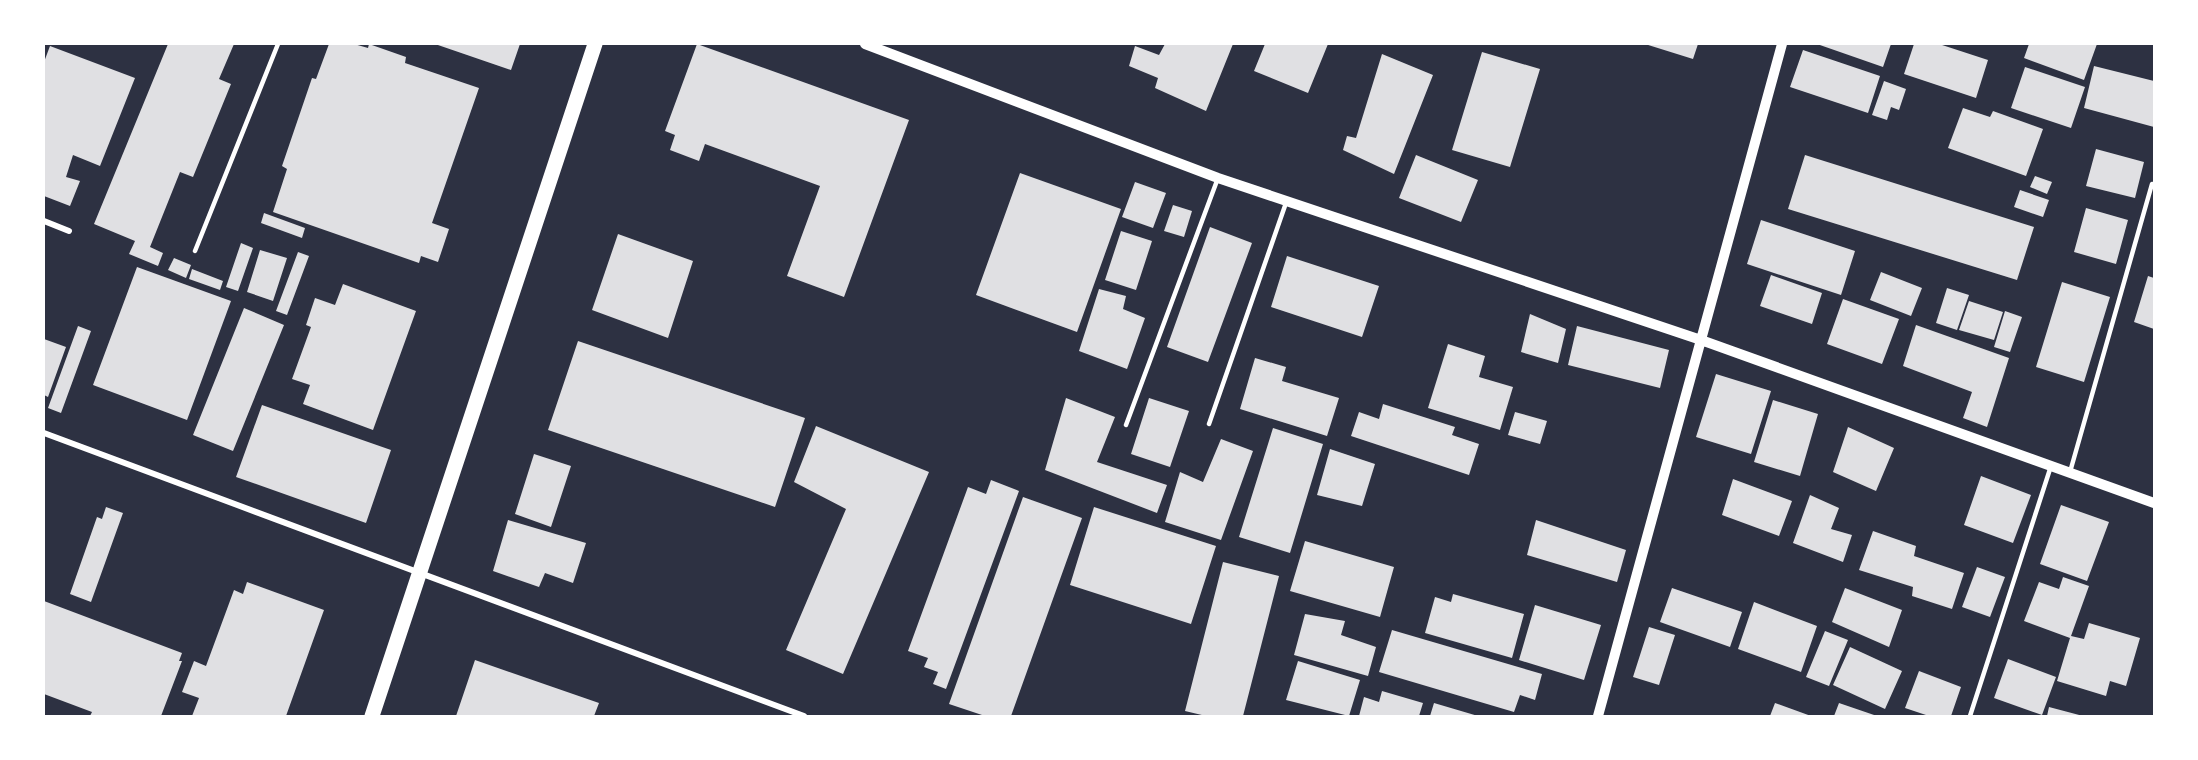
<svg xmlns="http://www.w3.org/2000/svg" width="2198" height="760" viewBox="0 0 2198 760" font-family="'Archivo Narrow',sans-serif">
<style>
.building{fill:#e0e0e3}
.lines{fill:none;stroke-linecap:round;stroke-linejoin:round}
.service{stroke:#fff;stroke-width:4.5}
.minor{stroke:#fff;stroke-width:6}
.tertiary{stroke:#fff;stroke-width:10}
.primary{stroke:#fff;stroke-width:15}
</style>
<rect width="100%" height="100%" fill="#2d3142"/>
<!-- building -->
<path class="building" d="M168,44h66l-15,35 12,5 -38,93 -13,-5 -30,75 13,6 -5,13 -29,-12 6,-13 -41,-17z
M329,44h25l14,4 1,-4 37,13 -1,6 74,25 -47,135 17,6 -11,33 -17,-6 -2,7 -146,-51 14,-43 -5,-3 30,-88 4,1z
M435,44h85l-9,26z
M697,44l212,76 -65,177 -57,-21 33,-90 -115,-42 -6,17 -29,-11 5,-15 -10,-4z
M1165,44h68l-27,67 -51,-23 3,-10 -29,-12 6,-20 24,9z
M1265,44h63l-20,49 -54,-22z
M1645,44h53l-5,15z
M1817,44h74l-8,23z
M1914,44h25l49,16 -12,38 -72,-24z
M2029,44h68l-13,36 -60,-22z
M50,46l85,32 -35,88 -27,-11 -7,22 14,4 -10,25 -26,-10v-134z
M1803,50l77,26 -12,37 -78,-26z
M1482,52l58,17 -30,98 -58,-17z
M1382,54l51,21 -39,99 -51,-24 4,-14 9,2z
M2094,66l60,15v46l-70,-19z
M2025,67l60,20 -14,41 -60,-20z
M1884,81l22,8 -7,21 -8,-3 -4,13 -15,-5z
M1963,108l27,9 3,-6 50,18 -17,47 -78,-28z
M2096,149l48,13 -9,36 -49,-12z
M1416,155l62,25 -17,42 -62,-24z
M1805,155l229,72 -17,53 -229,-71z
M1020,173l101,36 -44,123 -101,-37z
M2035,176l17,6 -5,12 -17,-7z
M1135,182l31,11 -13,35 -31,-11z
M2020,190l29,10 -6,17 -29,-10z
M1173,205l19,6 -8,26 -20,-6z
M2086,208l42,12 -12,44 -42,-12z
M264,213l41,15 -3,10 -41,-15z
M1761,220l94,31 -14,44 -94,-31z
M1210,227l42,16 -44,119 -41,-15z
M1121,231l31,10 -16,49 -31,-10z
M618,234l75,27 -25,77 -76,-28z
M241,243l12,5 -15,43 -12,-4z
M260,250l27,8 -14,43 -26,-9z
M298,252l11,4 -22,59 -11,-4z
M1287,256l92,30 -17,51 -91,-30z
M174,258l17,7 -5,13 -18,-8z
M137,267l94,34 -44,119 -94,-35z
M192,269l31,12 -3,9 -31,-11z
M1881,272l41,16 -11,28 -41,-16z
M1771,275l51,18 -10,31 -52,-18z
M2148,276l6,2v51l-20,-7z
M2062,282l48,15 -26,85 -48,-15z
M343,284l73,27 -43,119 -70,-26 7,-19 -18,-6 19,-52 -5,-2 9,-27 20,7z
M1947,288l22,7 -12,35 -21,-7z
M1099,289l27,7 -3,13 22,9 -18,51 -48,-18z
M1843,299l56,20 -17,45 -55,-20z
M1969,301l34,11 -9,28 -35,-10z
M244,308l40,17 -51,126 -40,-16z
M2005,311l17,6 -12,35 -16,-5z
M1530,314l36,15 -8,34 -37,-11z
M1916,325l93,33 -22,69 -24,-9 9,-26 -69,-26z
M78,326l13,5 -30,82 -13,-5z
M1577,326l92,24 -9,38 -92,-23z
M44,339l22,8 -18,50 -4,-2z
M578,341l227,77 -30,89 -227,-77z
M1448,344l37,12 -6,21 34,10 -13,43 -72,-22z
M1255,358l31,9 -4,14 57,17 -12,38 -87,-27z
M1716,374l55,17 -20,63 -55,-17z
M1066,398l49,19 -18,45 70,23 -10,28 -112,-43z
M1149,398l40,13 -19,56 -39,-13z
M1773,400l45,14 -18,62 -46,-14z
M1383,404l72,23 -3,8 27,9 -10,31 -118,-39 8,-24 20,7z
M262,405l129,45 -25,73 -130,-46z
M1515,412l32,9 -7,23 -32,-9z
M816,426l113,46 -86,202 -57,-24 60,-141 -52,-27z
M1848,427l46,21 -18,43 -43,-19z
M1273,428l50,16 -33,109 -51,-16z
M1221,439l32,12 -32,89 -56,-18 15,-50 23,10z
M1330,449l45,15 -13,42 -45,-11z
M534,454l37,12 -20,61 -36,-13z
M1981,476l50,19 -18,48 -49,-18z
M1733,479l59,22 -13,35 -57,-21z
M991,480l28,11 -73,198 -13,-5 5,-12 -14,-5 4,-9 -20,-7 60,-164 18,7z
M1810,495l29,13 -8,21 21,6 -9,27 -50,-19z
M1023,497l59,21 -71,198h-26l-36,-12z
M2061,505l48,17 -22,59 -47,-17z
M106,507l17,6 -32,89 -21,-8 27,-77 5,2z
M1094,507l122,39 -25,78 -121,-39z
M508,520l78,23 -13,40 -28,-10 -6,14 -46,-16z
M1536,520l90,30 -9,32 -90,-27z
M1873,531l43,15 -2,10 50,17 -12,36 -40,-13 1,-9 -54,-17z
M1305,541l89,26 -14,50 -90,-26z
M1223,562l56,14 -36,140h-37l-21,-5z
M1977,567l28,10 -15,40 -28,-10z
M2063,577l26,9 -18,50 13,3 5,-16 51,15 -14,48 -16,-5 -4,15 -49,-15 13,-43 -46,-17 15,-39 20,7z
M247,582l77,28 -38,106h-94l7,-18 -17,-6 12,-31 12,5 28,-76 9,4z
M1672,588l70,24 -12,35 -70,-25z
M1845,588l57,22 -13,37 -57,-25z
M1453,594l71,20 -12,44 -87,-25 10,-36 16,5z
M44,601l138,52 -3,8h3l-21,55h-71l2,-4 -48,-18z
M1754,602l63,24 -16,46 -63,-23z
M1535,605l66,20 -17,55 -65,-20z
M1305,614l40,7 -4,14 35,12 -8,29 -74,-21z
M1649,627l26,8 -16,50 -26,-8z
M1392,630l150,44 -7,26 -15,-5 -6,17 -135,-40z
M1825,631l23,9 -19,46 -23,-9z
M1850,647l52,24 -17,38 -52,-24z
M2008,659l48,18 -14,38 -48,-17z
M475,660l124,43 -5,13h-138z
M1298,661l62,19 -11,36 -63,-16z
M1919,671l42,16 -10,29h-22l-24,-8z
M1382,691l41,12 -4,13h-60l5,-19 15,5z
M1434,703l44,13h-48z
M1775,703l36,13h-41z
M1839,703l38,13h-43z
M2049,707l34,9h-36z"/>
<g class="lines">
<!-- service -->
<path class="service" d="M195,251l83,-207
M1209,424l78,-224
M1126,425l92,-247
M2070,472l82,-288
M1970,716l81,-250"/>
<!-- minor -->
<path class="minor" d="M44,221l25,10
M44,433l760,283"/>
<!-- tertiary -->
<path class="tertiary" d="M865,44l353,134 483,162 453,163
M1598,716l184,-672"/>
<!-- primary -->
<path class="primary" d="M372,716l223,-672"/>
</g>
<!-- border -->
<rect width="2198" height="760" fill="none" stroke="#ffffff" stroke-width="90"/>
</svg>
